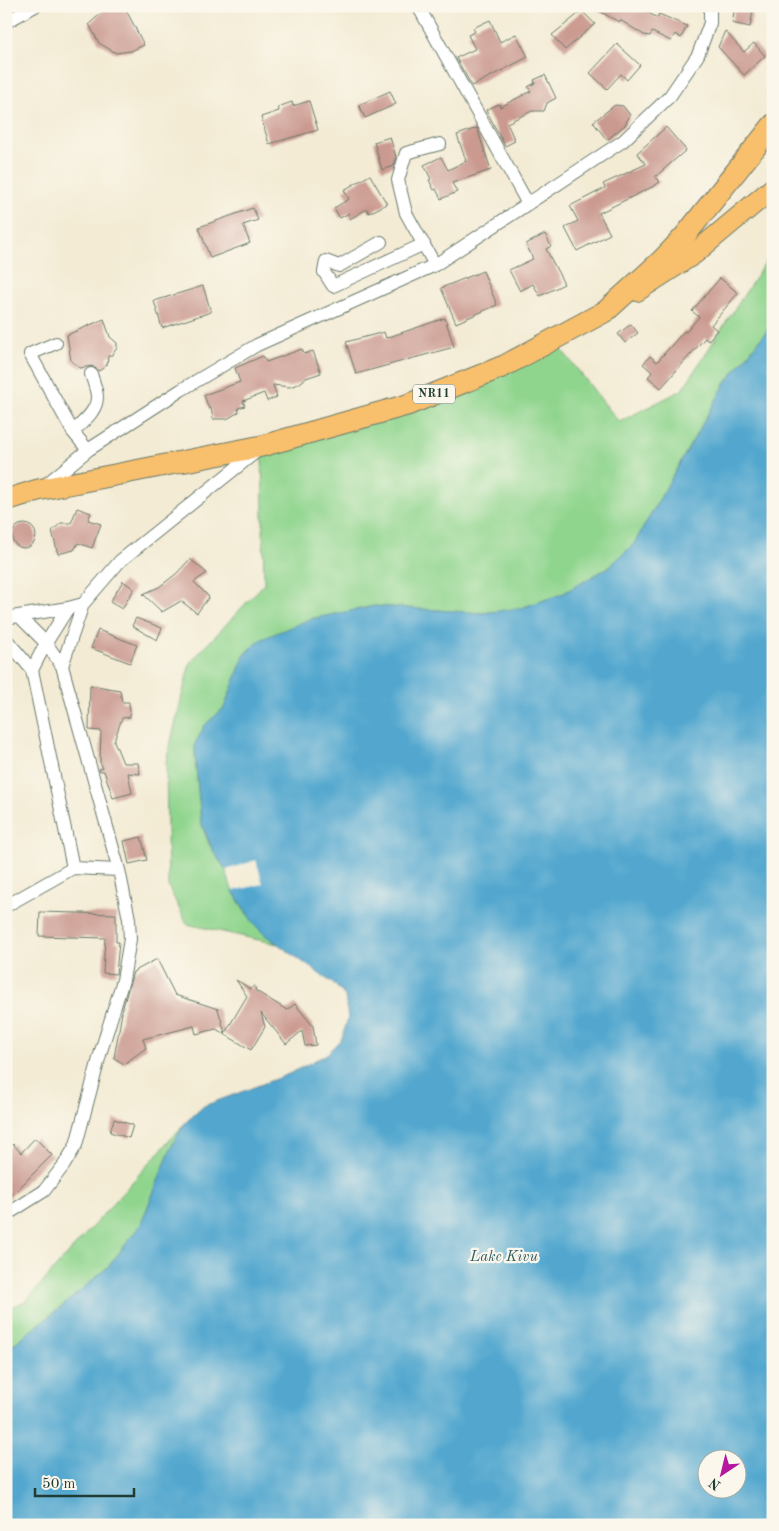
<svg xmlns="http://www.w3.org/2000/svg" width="779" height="1531" viewBox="0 0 779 1531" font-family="'Old Standard TT',serif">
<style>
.green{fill:#90d58e;stroke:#588961}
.water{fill:#53a7cf;stroke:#397282;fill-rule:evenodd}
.pier{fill:#f3ebd4}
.building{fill:#ca998f}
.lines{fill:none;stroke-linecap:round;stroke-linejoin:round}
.minor-casing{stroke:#697a6c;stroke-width:14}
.primary-casing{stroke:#697a6c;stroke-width:22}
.trunk-casing{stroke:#697a6c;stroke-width:23}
.minor{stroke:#fff;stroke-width:12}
.primary{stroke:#f8bf6c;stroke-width:20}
.trunk{stroke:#f8bf6c;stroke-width:21}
.labels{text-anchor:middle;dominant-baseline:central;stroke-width:4.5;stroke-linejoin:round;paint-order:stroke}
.shield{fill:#fbf7ec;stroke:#61756b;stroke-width:1}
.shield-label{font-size:12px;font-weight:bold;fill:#1f3d34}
.water-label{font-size:15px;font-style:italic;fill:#2f5d62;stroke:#fbf7ec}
</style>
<rect width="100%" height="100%" fill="#fbf7ec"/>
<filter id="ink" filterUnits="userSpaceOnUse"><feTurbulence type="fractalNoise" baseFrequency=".02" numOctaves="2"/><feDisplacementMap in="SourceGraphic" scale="10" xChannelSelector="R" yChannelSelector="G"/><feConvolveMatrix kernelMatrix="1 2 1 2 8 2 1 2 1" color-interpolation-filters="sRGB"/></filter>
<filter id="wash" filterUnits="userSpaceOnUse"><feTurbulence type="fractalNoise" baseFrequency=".0096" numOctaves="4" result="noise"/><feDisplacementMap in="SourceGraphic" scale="20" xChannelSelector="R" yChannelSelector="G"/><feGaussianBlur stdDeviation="1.12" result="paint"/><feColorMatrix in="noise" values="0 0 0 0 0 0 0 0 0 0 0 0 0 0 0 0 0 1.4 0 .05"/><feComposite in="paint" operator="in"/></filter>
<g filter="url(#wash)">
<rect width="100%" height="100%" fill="#f3ebd4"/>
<!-- green -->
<path class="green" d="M770,255l3,2v66l-48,61 -91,160 -25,23 -47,27 -41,14 -39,5 -107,-7 -65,13 -74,59 -12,30 -19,17 -10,19v12l6,66 8,22 17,26 7,21 10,18 21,25 13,10 -90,-20 -19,-38 -2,-124 24,-99 74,-79 -2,-138 145,-41 147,-65 65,82 63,-32z
M185,1123l-12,20 -32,81 -32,42 -44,38 -59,46v-41l20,-8z"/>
<!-- water -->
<path class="water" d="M773,323v1202h-767v-175l59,-46 44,-38 32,-42 32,-81 12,-20 19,-17 85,-32 38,-20 15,-16 6,-20 -3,-22 -10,-11 -71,-51 -10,-10 -21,-33 -7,-21 -13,-19 -12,-29 -6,-66v-12l10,-19 19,-17 20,-52 8,-9 10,-8 48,-20 65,-13 107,7 39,-5 41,-14 47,-27 25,-23 91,-160zM706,1458h30v30h-30z"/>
<!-- pier -->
<path class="pier" d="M256,860l7,24 -30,7 -7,-21z"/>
<g id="blocks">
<!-- building -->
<path class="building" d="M116,6h8l20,39 -13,6 -15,2 -17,-10 -10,-19 17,-15z
M590,6h31l9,3 2,-3h6l19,12 2,-4 28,12 -6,12 -6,-4 -4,7 -19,-9 -2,4 -6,-1 -24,-15 -1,2z
M735,6h19l-4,21 -18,-4z
M582,11l13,13 -30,26 -13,-15z
M490,20l10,22 16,-8 12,23 -56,29 -16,-28 19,-9 -7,-14 7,-3 -2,-4z
M725,31l19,21 10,-9 11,13 -21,19 -26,-28z
M617,44l23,21 -13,15 -6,-6 -14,15 -17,-16z
M545,75l11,23 -9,5 -3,8h-12l-25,12 8,18 -10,5 -19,-36 13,-6 1,3 31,-16 -3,-4 7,-4 -1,-3z
M390,91l6,13 -31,14 -6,-13z
M309,101l9,29 -49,14 -8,-27 18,-6 -1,-4 14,-5 1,4z
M615,105l8,1 7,9 -5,10 -18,15 -14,-18z
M666,127l20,23 -31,27 5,5 -6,4 -55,27 11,21 -33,17 -12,-23 13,-7 -8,-15 35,-18 -2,-4 43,-20 -9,-11z
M477,128l14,42 -39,13 5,9 -16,7 -5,-10 -2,1 -5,-10 2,-1 -7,-14 17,-8 7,13 18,-9 -9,-26z
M390,137l6,20 -2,9 -12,4 -8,-28z
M370,175l17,29 -18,9 -2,-4 -17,10 -1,-6 -9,5 -6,-10 15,-9 -5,-9z
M253,208l5,12 -15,5 7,18 -40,15 -11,-31z
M545,234l6,12 -5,3 18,35 -24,12 -7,-12 -13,7 -11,-21 24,-11 -7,-15z
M483,271l14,34 -41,18 -15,-35z
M720,278l18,15 -27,32 6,5 -9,11 -3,-3 -44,50 -13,-11 4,-5 -9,-8 7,-8 7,6 27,-31 2,1 13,-15 -7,-6z
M203,286l8,26 -49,16 -8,-27z
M445,318l9,29 -98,27 -10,-32 38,-10 2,6z
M104,319l6,18 7,6v5l-5,7 -4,1 -1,9 -8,6 -7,-5 -12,2 -9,-7 -4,-26z
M631,324l7,9 -13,10 -7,-9z
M302,349l2,5 9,-3 8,22 -15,5 -6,5 -10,4 -17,-2 4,12 -10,4 -3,-8 -21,8 2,5 -7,2 1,4 -12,7h-14l-2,-11 -2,1 -5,-14 36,-13 -5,-14 28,-12 3,6z
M77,508l14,5 -3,7 13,4 -9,24 -14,-5 -4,7 -16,4 -6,-23 9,-8h10z
M12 536a12 12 0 1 1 24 0a12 12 0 1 1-24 0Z
M190,559l17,14 -13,9 15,15 -12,16 -16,-12 -19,11 -19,-18 16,-7 17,-13z
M123,581l11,8 -12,20 -12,-7z
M136,618l26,10 -5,12 -25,-14z
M98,630l39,15 -7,18 -39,-15z
M90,685l30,5 2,12h7l1,15 -8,1 -8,23 9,22h15l2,11 -12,-1 4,20 -19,5 -9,-27h-4l-1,-2 4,-1 -3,-6 1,-31 -12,-1z
M141,837l6,23 -18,4 -5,-23z
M40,912l76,2v28h3l-3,32 -13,-1 2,-35 -66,-2z
M157,959l18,36 43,14 7,24 22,-37 -11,-16 15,9 3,-4 2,6 31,19 8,-6 18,22 3,19 -11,1 -3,-15 -16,13 -25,-31 4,14 -14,23 -35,-21 -20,5 -2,-8 -51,13 3,9 -22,16 -10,-6 9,-51 10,-35z
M114,1119l19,6 -4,13 -19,-6z
M35,1138l17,17 -46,46v-50l7,-7 8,9z"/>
</g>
</g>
<g filter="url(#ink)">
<use href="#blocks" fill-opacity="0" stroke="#697a6c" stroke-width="1"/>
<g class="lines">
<!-- minor casing -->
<g class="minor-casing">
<path id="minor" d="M418,6l110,198
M6,22l29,-16
M381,242l-42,24 -13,-5 -2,11 9,14 91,-42
M435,265l-29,-52 -8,-33 8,-27 34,-9
M56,343l-26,11 43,78
M88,450l-15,-18c9,-10 24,-20 24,-35 0,-7 -4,-16 -6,-23
M44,486l44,-36 93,-60 76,-45 178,-80 188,-124 47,-45 28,-41 12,-32v-17
M6,618l62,-10 15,-4
M6,639l26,31 41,198
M62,666l21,-62 37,-43 137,-110
M32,670l14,-27 22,-35
M6,906l67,-38 46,2
M6,1215l38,-24 20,-26 12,-20 25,-94 22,-71 7,-41 -1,-20 -10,-49 -57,-204 -16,-23 -27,-27"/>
</g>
<!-- primary casing -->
<g class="primary-casing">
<path id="primary" d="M637,291l57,-37 79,-66"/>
</g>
<!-- trunk casing -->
<g class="trunk-casing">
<path id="trunk" d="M6,500l32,-10 224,-44 145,-41 97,-39 102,-55 56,-51 22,-23 89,-112"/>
</g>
<!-- minor -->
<use href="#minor" class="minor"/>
<!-- primary -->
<use href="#primary" class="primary"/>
<!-- trunk -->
<use href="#trunk" class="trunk"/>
</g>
</g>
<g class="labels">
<!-- shield labels -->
<rect class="shield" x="413" y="384.5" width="42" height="19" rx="4"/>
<g class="shield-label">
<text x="434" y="394">NR11</text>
</g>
<!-- water labels -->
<g class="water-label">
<text x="504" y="1257">Lake Kivu</text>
</g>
</g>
<!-- margin -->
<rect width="779" height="1531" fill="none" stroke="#fbf7ec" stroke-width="25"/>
<!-- north arrow -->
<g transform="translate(722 1474) rotate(215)"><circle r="24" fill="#fbf7ec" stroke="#a3ada2"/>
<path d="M0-4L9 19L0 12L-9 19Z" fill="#b5179e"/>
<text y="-8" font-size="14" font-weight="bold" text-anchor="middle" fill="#1f3d34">N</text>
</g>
<!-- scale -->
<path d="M35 1488v8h99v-8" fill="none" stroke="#1f3d34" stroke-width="2.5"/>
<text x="42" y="1488" font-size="15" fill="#1f3d34" stroke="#fbf7ec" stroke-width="4" paint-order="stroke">50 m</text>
</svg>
